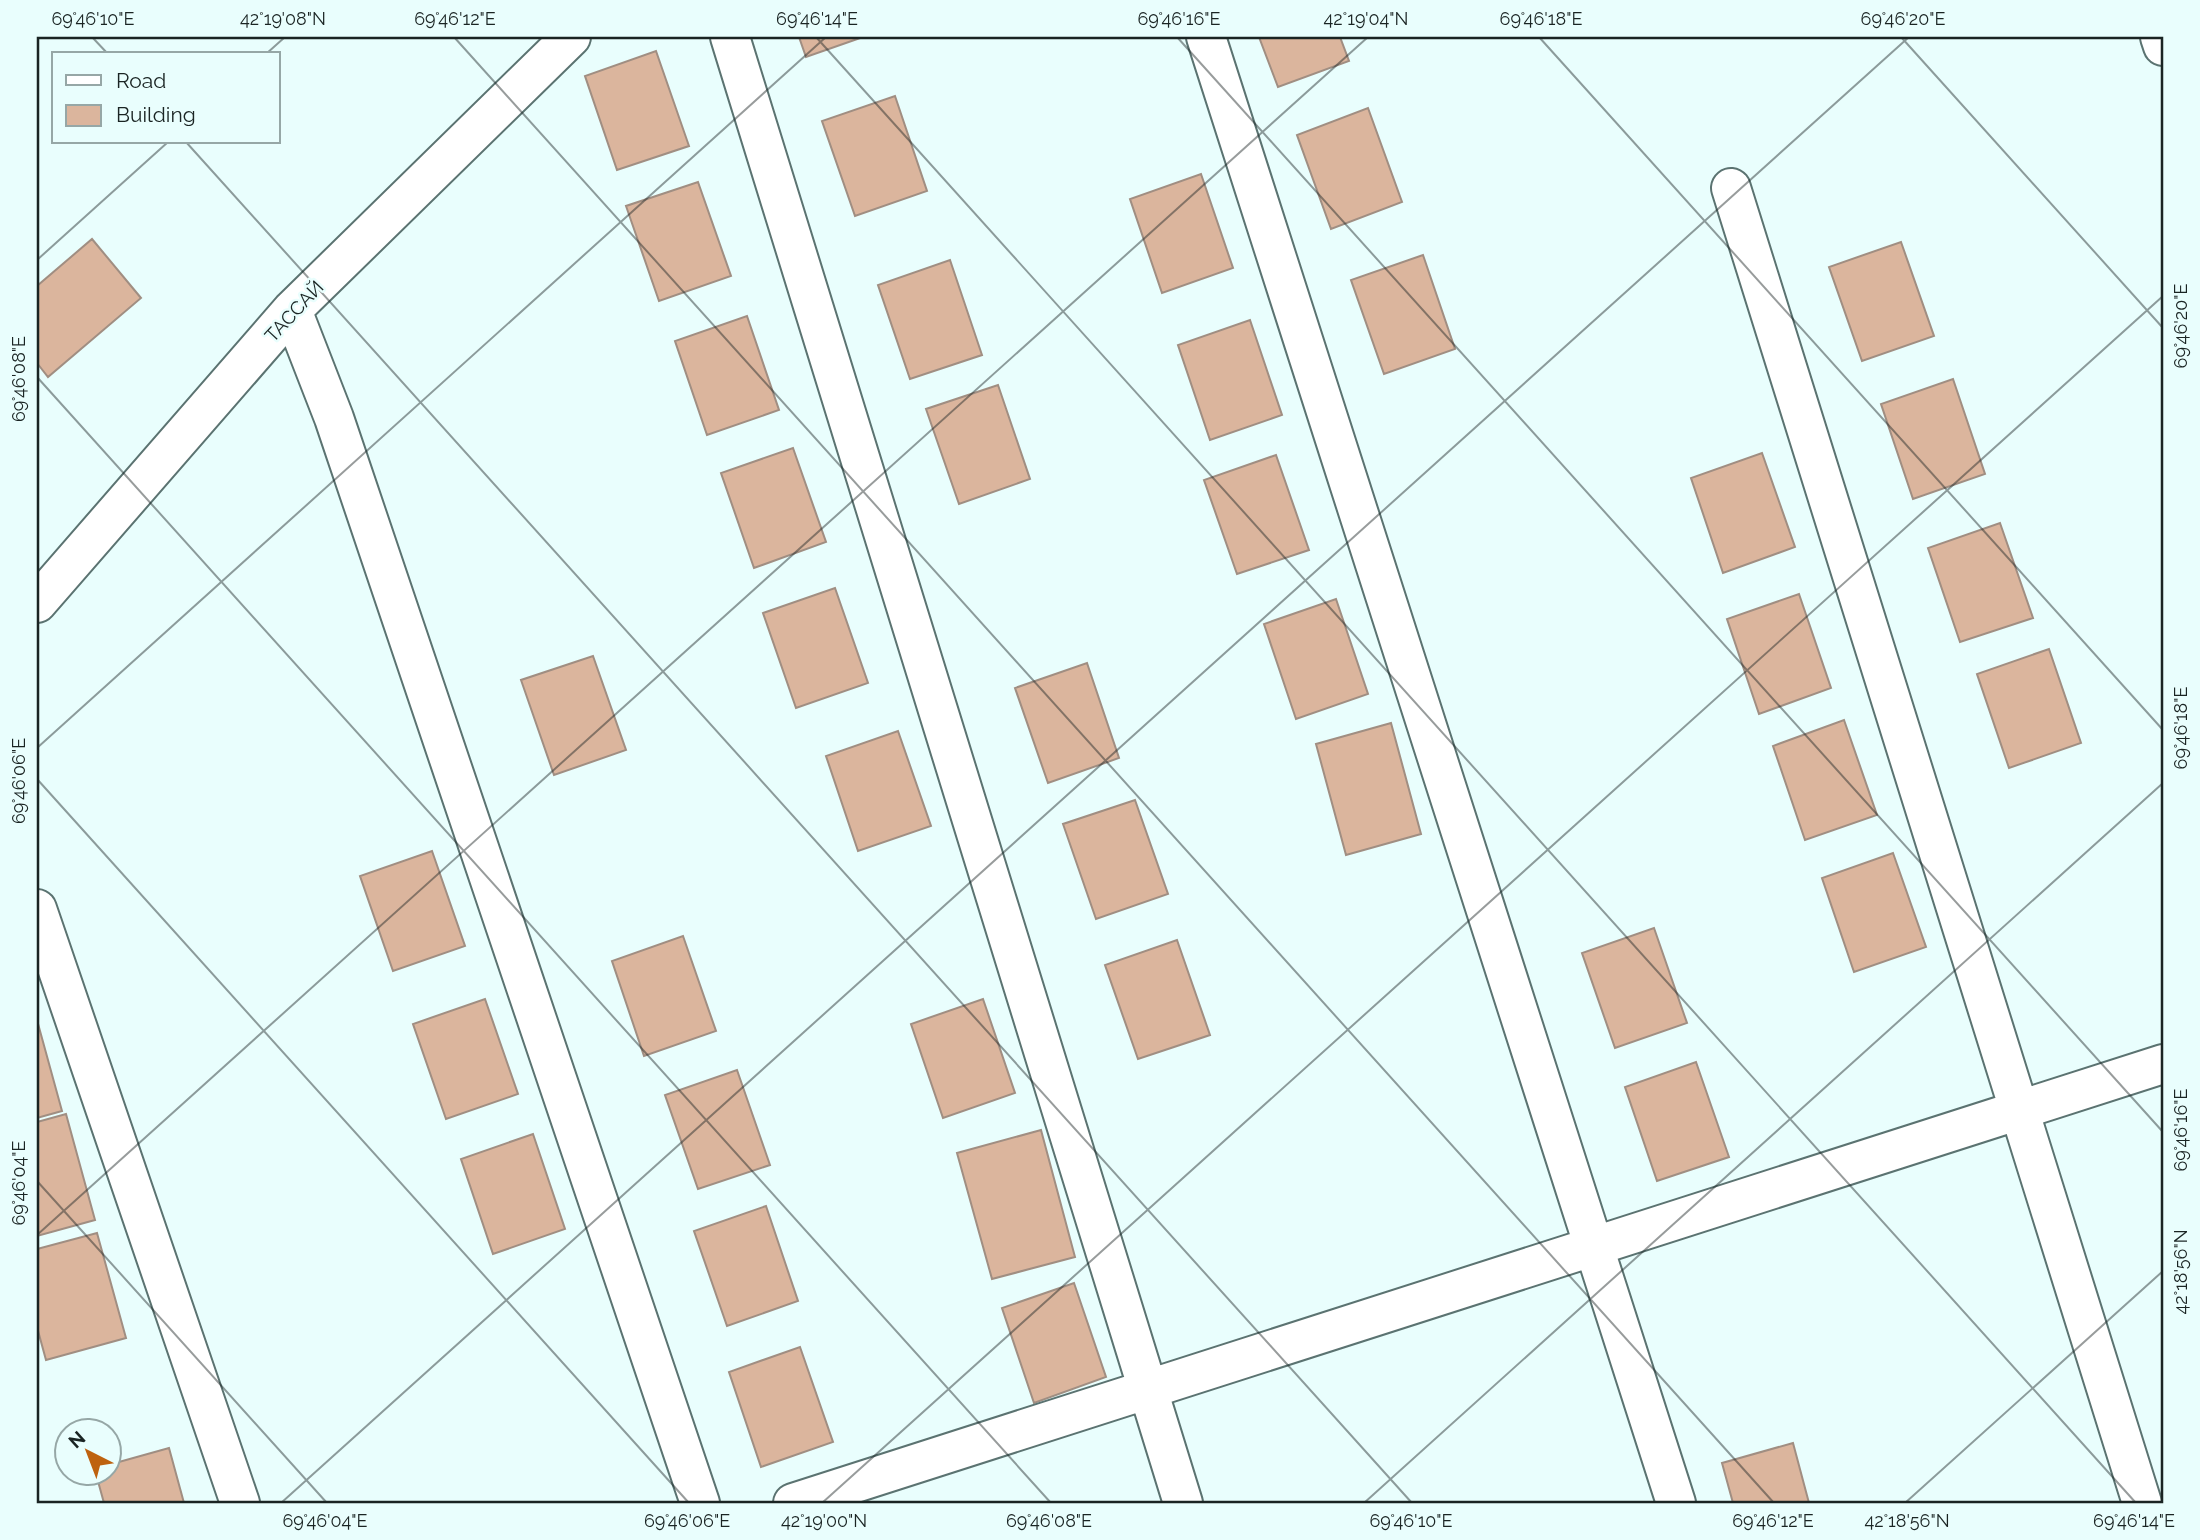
<svg xmlns="http://www.w3.org/2000/svg" width="2200" height="1540" viewBox="0 0 2200 1540" font-family="Raleway,sans-serif">
<style>
.building{fill:#dbb59d;stroke:#a08e82;stroke-width:2}
.lines{fill:none;stroke-linecap:round;stroke-linejoin:round}
.minor-casing{stroke:#5b7371;stroke-width:42}
.minor{stroke:#fff;stroke-width:38}
.ticks{fill:none;stroke:#1a2423;stroke-width:2;stroke-opacity:0.45}
.labels{text-anchor:middle;dominant-baseline:central;stroke-width:5;stroke-linejoin:round;paint-order:stroke}
.street-label{font-size:19px;fill:#1a2423;stroke:#e9fefd}
.neatline{fill:none;stroke:#1a2423;stroke-width:2.5}
.ticks-label{font-size:18px;text-anchor:middle;fill:#1a2423}
</style>
<rect width="100%" height="100%" fill="#e9fefd"/>
<!-- building -->
<path class="building" d="M799,37h64l-57,20z
M1259,37h81l9,24 -71,26z
M656,51l33,95 -72,24 -32,-94z
M895,96l32,95 -72,25 -33,-95z
M1368,108l34,94 -71,27 -34,-94z
M1201,174l32,94 -71,25 -32,-94z
M698,182l33,94 -72,25 -33,-95z
M92,239l49,59 -93,79 -11,-14v-77z
M1901,242l33,94 -72,25 -33,-94z
M1423,255l32,94 -71,25 -33,-94z
M950,260l32,95 -72,24 -32,-94z
M747,316l32,94 -72,25 -32,-94z
M1250,320l32,95 -72,25 -32,-95z
M1953,379l32,95 -72,25 -32,-95z
M998,385l32,94 -71,25 -33,-95z
M793,448l33,94 -72,26 -33,-95z
M1762,453l33,94 -72,26 -32,-95z
M1276,455l33,95 -72,24 -33,-94z
M2000,523l33,95 -73,24 -32,-94z
M835,588l33,95 -72,25 -33,-95z
M1799,594l32,94 -72,26 -32,-95z
M1336,599l32,95 -72,25 -32,-95z
M2049,649l32,94 -72,25 -32,-94z
M593,656l33,94 -72,25 -33,-95z
M1087,663l32,95 -71,25 -33,-95z
M1844,720l33,95 -72,25 -32,-94z
M1391,723l30,111 -75,21 -30,-111z
M898,731l33,95 -73,25 -32,-95z
M1135,800l33,94 -72,25 -33,-95z
M432,851l33,95 -72,25 -33,-95z
M1893,853l33,94 -72,25 -32,-94z
M1654,928l33,95 -72,25 -33,-95z
M683,936l33,95 -72,25 -32,-95z
M1177,940l33,95 -72,24 -33,-94z
M485,999l33,95 -72,25 -33,-95z
M983,999l32,94 -72,25 -32,-94z
M37,1020l25,91 -25,7z
M1696,1062l33,95 -72,24 -32,-94z
M737,1070l33,95 -72,24 -33,-94z
M66,1114l29,106 -58,16v-114z
M1041,1130l34,127 -83,22 -35,-126z
M533,1134l32,95 -72,25 -32,-95z
M766,1206l32,95 -71,25 -33,-95z
M97,1233l29,105 -80,22 -9,-33v-78z
M1074,1283l32,94 -72,26 -32,-95z
M800,1347l33,95 -72,25 -32,-95z
M1793,1443l16,60h-76l-11,-40z
M169,1448l15,55h-80l-8,-29h12v-9z"/>
<g class="lines">
<!-- minor casing -->
<g class="minor-casing">
<path id="minor" d="M730,37l453,1466
M1206,37l470,1466
M2160,37l3,9
M1731,188l411,1315
M292,310l42,108 366,1085
M37,603l255,-293 279,-273
M37,909l203,594
M793,1503l1370,-439"/>
</g>
<!-- minor -->
<use href="#minor" class="minor"/>
</g>
<!-- ticks -->
<path class="ticks" d="M92,37l16,17M454,37l1320,1466M816,37l1320,1466M1177,37l986,1095M1539,37l624,693M1901,37l262,291M266,54l19,-17M186,142l1226,1361M37,260l131,-118M37,377l1014,1126M37,748l789,-711M37,779l652,724M37,1181l290,322M37,1235l1331,-1198M281,1503l1628,-1466M822,1503l1341,-1207M1364,1503l799,-720M1905,1503l258,-232"/>
<g class="labels">
<!-- street labels -->
<g class="street-label">
<text transform="translate(294 311) rotate(-47)">ТАССАЙ</text>
</g>
</g>
<!-- border -->
<rect width="2200" height="1540" fill="none" stroke="#e9fefd" stroke-width="77"/>
<!-- legend -->
<rect x="52" y="52" width="228" height="91" fill="#e9fefd" stroke="#96a7a6" stroke-width="2"/>
<rect x="66" y="75" width="35" height="10" fill="#ffffff" stroke="#96a7a6" stroke-width="2"/>
<text x="116" y="88" font-size="21" fill="#1a2423">Road</text>
<rect x="66" y="105" width="35" height="21" fill="#dbb59d" stroke="#96a7a6" stroke-width="2"/>
<text x="116" y="122" font-size="21" fill="#1a2423">Building</text>
<!-- north arrow -->
<g transform="translate(88 1452) rotate(318)"><circle r="33" fill="#e9fefd" stroke="#96a7a6" stroke-width="2"/>
<path d="M0-5L12 26L0 18L-12 26Z" fill="#be620f"/>
<text y="-10" font-size="19" font-weight="bold" text-anchor="middle" fill="#1a2423">N</text>
</g>
<rect x="38" y="38" width="2124" height="1464" class="neatline"/>
<g class="ticks-label">
<text x="93" y="25">69°46'10"E</text>
<text x="283" y="25">42°19'08"N</text>
<text x="455" y="25">69°46'12"E</text>
<text x="817" y="25">69°46'14"E</text>
<text x="1179" y="25">69°46'16"E</text>
<text x="1366" y="25">42°19'04"N</text>
<text x="1541" y="25">69°46'18"E</text>
<text x="1903" y="25">69°46'20"E</text>
<text transform="translate(2181 326) rotate(-90)" y="6">69°46'20"E</text>
<text transform="translate(19 379) rotate(-90)" y="6">69°46'08"E</text>
<text transform="translate(2181 728) rotate(-90)" y="6">69°46'18"E</text>
<text transform="translate(19 781) rotate(-90)" y="6">69°46'06"E</text>
<text transform="translate(2181 1130) rotate(-90)" y="6">69°46'16"E</text>
<text transform="translate(19 1183) rotate(-90)" y="6">69°46'04"E</text>
<text transform="translate(2181 1272) rotate(-90)" y="6">42°18'56"N</text>
<text x="325" y="1527">69°46'04"E</text>
<text x="687" y="1527">69°46'06"E</text>
<text x="824" y="1527">42°19'00"N</text>
<text x="1049" y="1527">69°46'08"E</text>
<text x="1411" y="1527">69°46'10"E</text>
<text x="1773" y="1527">69°46'12"E</text>
<text x="1907" y="1527">42°18'56"N</text>
<text x="2134" y="1527">69°46'14"E</text>
</g>
</svg>
